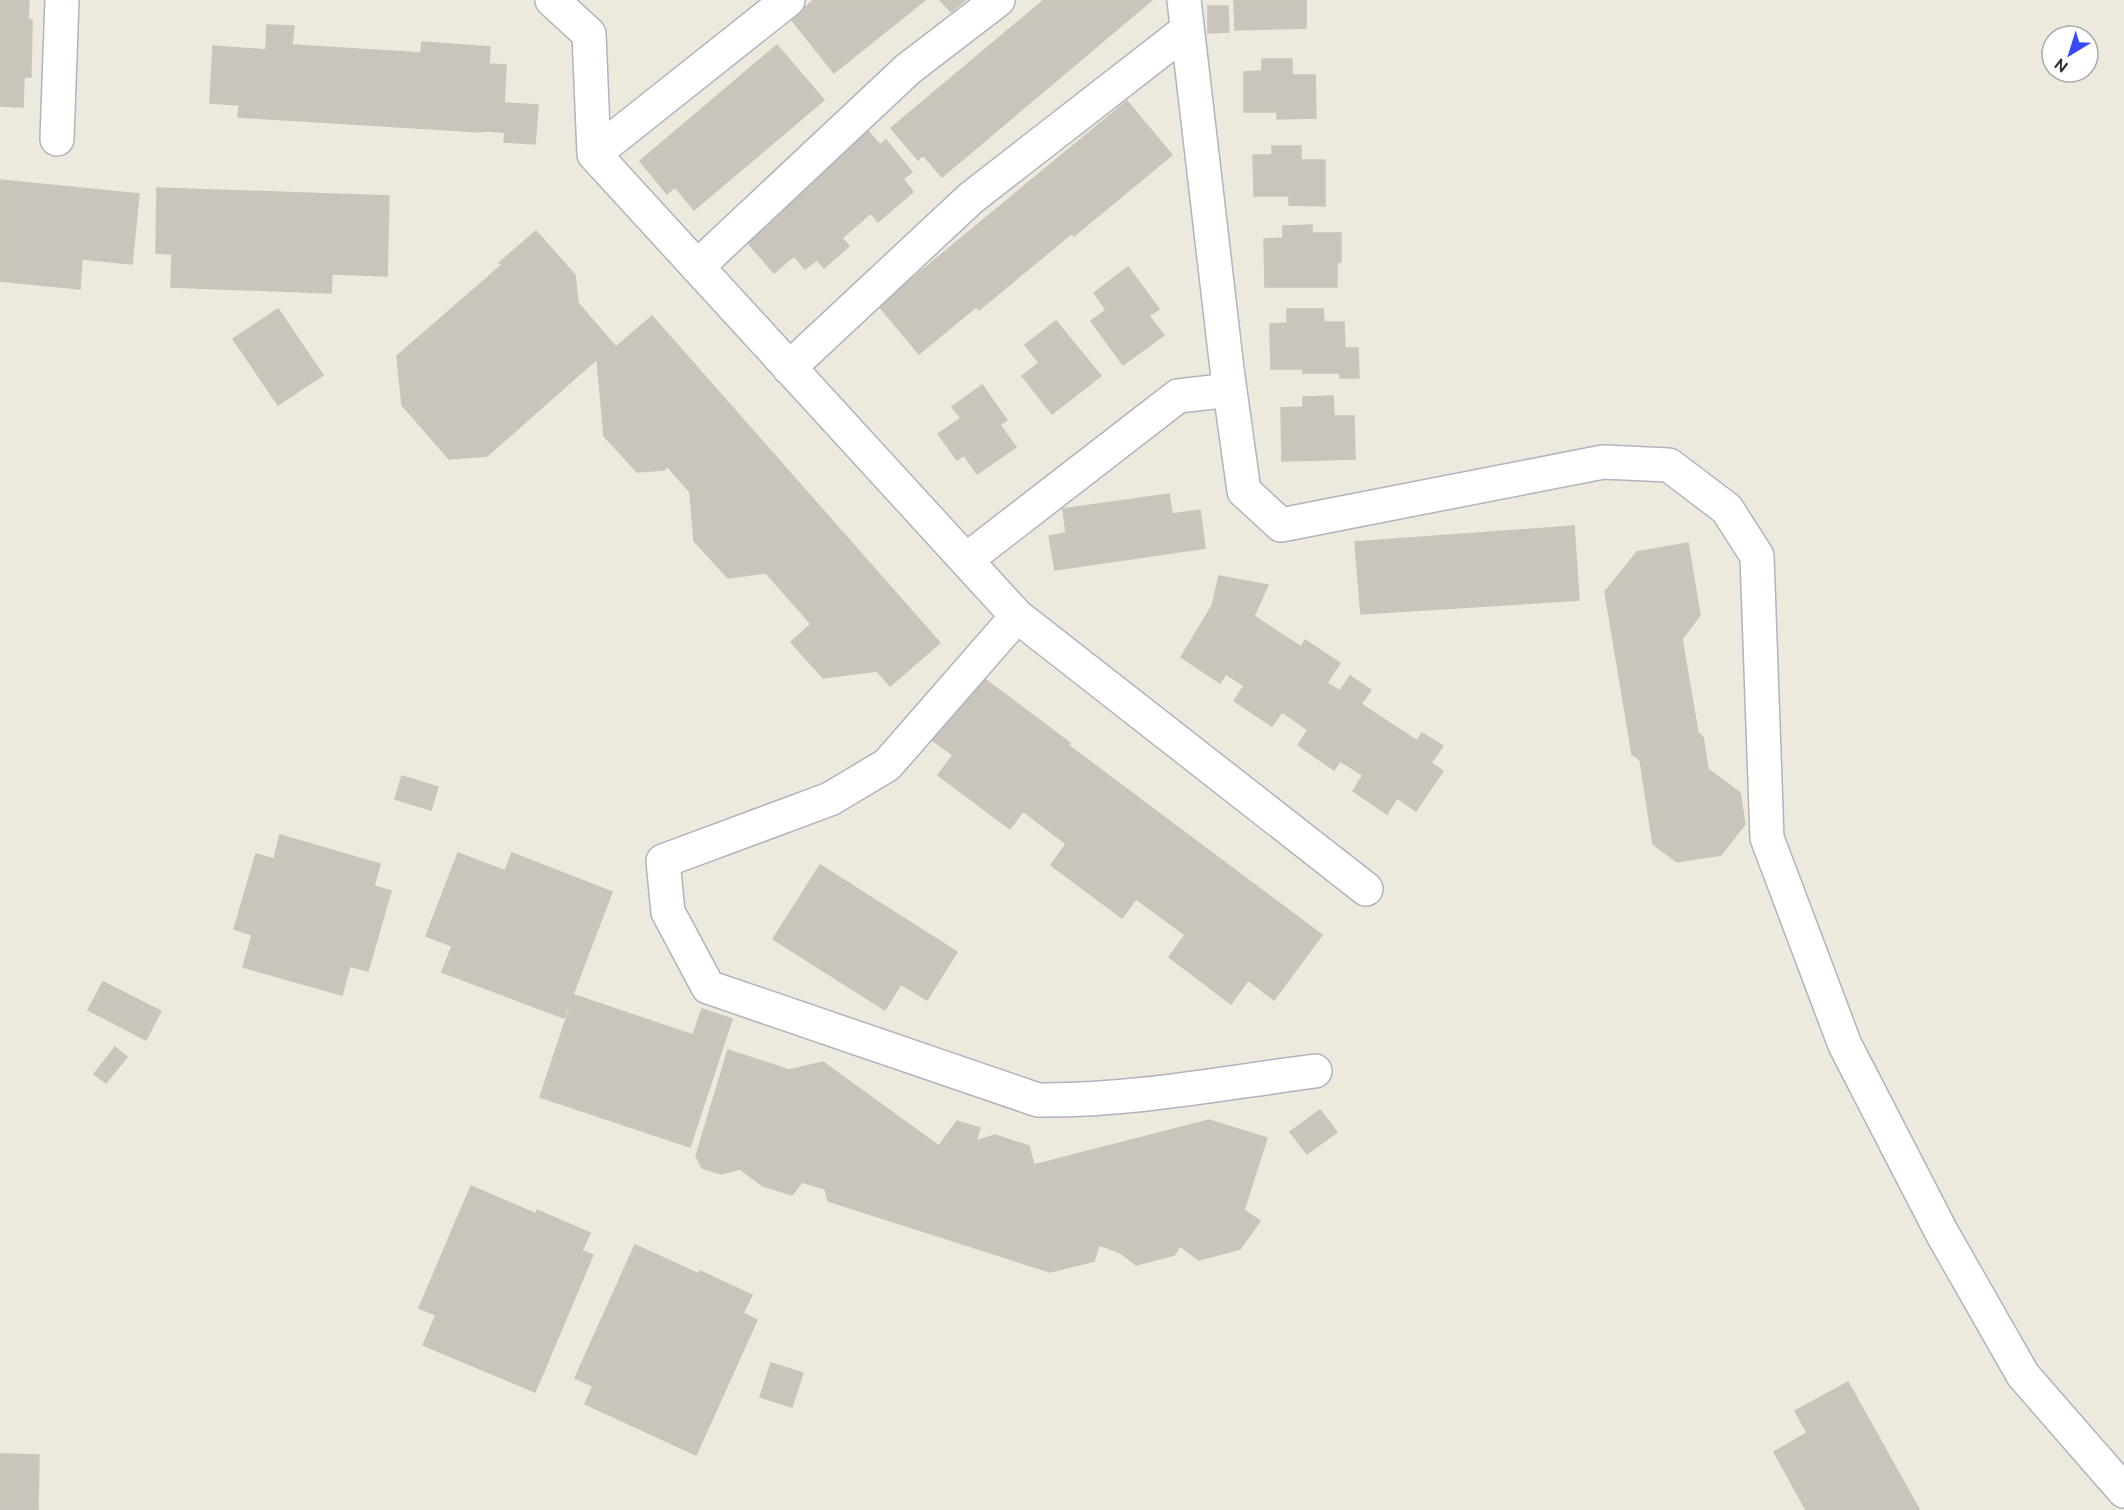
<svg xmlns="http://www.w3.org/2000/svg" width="2124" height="1510" viewBox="0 0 2124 1510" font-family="Ubuntu,sans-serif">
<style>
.building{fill:#c9c5bd;stroke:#c9c5b7;stroke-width:1.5}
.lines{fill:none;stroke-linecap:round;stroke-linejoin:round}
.street-casing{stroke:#b2b2c0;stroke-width:36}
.street{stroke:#fff;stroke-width:33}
</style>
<rect width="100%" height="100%" fill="#eee9dd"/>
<!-- building -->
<path class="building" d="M0,0h29l-1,20h4l-1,57h-7l-1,30 -23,-1z
M814,0h111l-91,73 -43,-54z
M940,0h25l-14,12z
M1044,0h108l-210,177 -19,-22 -5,5 -27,-32z
M1234,0h72v28l-71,2z
M1208,6h20l1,26 -21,1z
M267,25l27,1 -2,19 129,8 1,-11 68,5 -1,17 17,1 -2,38 34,2 -3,39 -31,-2 1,-10 -24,-1v1l-243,-15 1,-12 -29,-2 3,-57 53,4z
M777,45l47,55 -130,110 -19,-23 -8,7 -27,-33z
M1262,59h30v16h23l1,43 -39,1v-7h-33v-40l18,-1z
M1127,101l45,54 -98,81 -2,-3 -93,77 -3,-3 -57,47 -40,-48z
M868,131l12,14 6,-5 26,32 -9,7 10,13 -35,30 -7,-9 -29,25 7,8 -25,22 -7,-8 -12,9 -11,-13 -20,17 -31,-36z
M1272,146h29v14h24v46l-36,-1v-9h-35l-1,-41h19z
M0,180l139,14 -7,70 -50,-5 -2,30 -80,-8z
M157,188l232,8 -2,80 -55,-2 -1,19 -160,-6 1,-33 -16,-1z
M1312,225v8h29v29l-4,1v24h-72l-1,-48 19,-1v-12z
M536,231l39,44 3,28 38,44 36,-31 288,327 -50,43 -13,-15 -54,7 -32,-36 20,-18 -45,-51 -38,5 -34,-37 -4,-49 -23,-26 -3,4 -27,2 -33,-36 -7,-77 -110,97 -38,3 -47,-54 -5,-49 107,-93h-5z
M1128,267l31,42 -10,7 15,19 -41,30 -32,-44 15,-11 -12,-17z
M278,309l45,66 -45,30 -45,-66z
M1287,309h36l1,13h20l1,26h13l1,30h-19v-5h-37v-4h-32l-1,-45 17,-1z
M1056,321l45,55 -49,38 -30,-38 17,-13 -14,-18z
M982,385l25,35 -7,5 16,22 -39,27 -13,-19 -7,5 -19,-26 23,-16 -9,-11z
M1333,396l1,20h20l1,43 -73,2 -1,-53 22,-1v-10z
M1169,494l3,20 28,-4 5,38 -150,22 -6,-34 17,-3 -3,-24z
M1574,526l5,74 -218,14 -6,-72z
M1688,543l12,72 -18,24 16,94 5,4 5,32 32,24 5,31 -24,31 -44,7 -24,-18 -13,-84 -8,-6 -27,-162 32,-40z
M1219,576l49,9 -14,31 47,31 4,-7 35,23 -13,20 13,8 10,-15 21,14 -10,14 56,37 5,-8 21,13 -12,17 12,8 -27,40 -19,-13 -10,16 -34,-23 10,-16 -23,-14 -6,9 -36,-25 10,-15 -26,-18 -10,14 -38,-25 10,-15 -18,-12 -6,9 -39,-26 31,-51z
M978,674l92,69 -2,2 254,190 -48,65 -26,-20 -17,24 -62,-47 16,-22 -49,-36 -14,19 -71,-53 15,-21 -43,-33 -13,18 -72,-54 15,-20 -24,-17z
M402,776l36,11 -7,23 -36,-11z
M280,835l100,29 -6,22 17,5 -23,80 -18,-5 -8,29 -99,-28 9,-32 -18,-6 22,-75 18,5z
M458,853l47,18 7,-18 100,39 -48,126 -122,-46 10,-26 -26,-10z
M820,865l137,87 -30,48 -26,-16 -16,26 -112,-71z
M103,982l58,29 -15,29 -58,-30z
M574,995l119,40 9,-26 30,10 -42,128 -150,-50z
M115,1047l12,10 -21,26 -12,-9z
M728,1050l61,20 34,-8 116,84 18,-25 23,7 -4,13 19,-6 34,11 5,19 175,-45 58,18 -23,72 16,11 -20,28 -41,11 -19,-14 -6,9 -38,10 -17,-13 -20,-7 -5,16 -44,11 -222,-71 -3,-12 -23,-7 -10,13 -29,-9 -23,-17 -19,5 -19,-6 -6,-12z
M1320,1110l17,22 -30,22 -17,-22z
M471,1186l65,28 1,-4 53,23 -8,18 11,4 -58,137 -112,-47 13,-30 -17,-7z
M635,1245l64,29 1,-3 52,24 -9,18 14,7 -61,135 -111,-51 8,-18 -18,-8z
M771,1363l32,10 -11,34 -32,-10z
M1848,1382l71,127 -1,1h-112l-32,-58 33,-19 -12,-22z
M0,1454l39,1 -1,55h-38z"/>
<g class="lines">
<!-- street casing -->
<g class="street-casing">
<path id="street" d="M552,0l37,34 5,120
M788,0l-194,154 423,462 349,273
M1184,0l43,369 17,122 37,34 322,-63 66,3 58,44 30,47 10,282 78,207 97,188 81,142 101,116
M57,139l5,-139
M697,267l211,-198 90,-69
M789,368l182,-170 216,-168
M966,560l212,-164 52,-6
M1017,616l-130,149 -57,34 -167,62 5,51 40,75 330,113c93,1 185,-17 277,-29"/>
</g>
<!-- street -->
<use href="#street" class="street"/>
</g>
<!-- north arrow -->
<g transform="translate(2070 54) rotate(218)"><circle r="28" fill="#ffffff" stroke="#ababab" stroke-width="1.5"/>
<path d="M0-4.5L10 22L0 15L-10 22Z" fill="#3949ff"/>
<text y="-9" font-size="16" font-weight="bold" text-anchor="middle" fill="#2c2c2c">N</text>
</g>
</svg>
